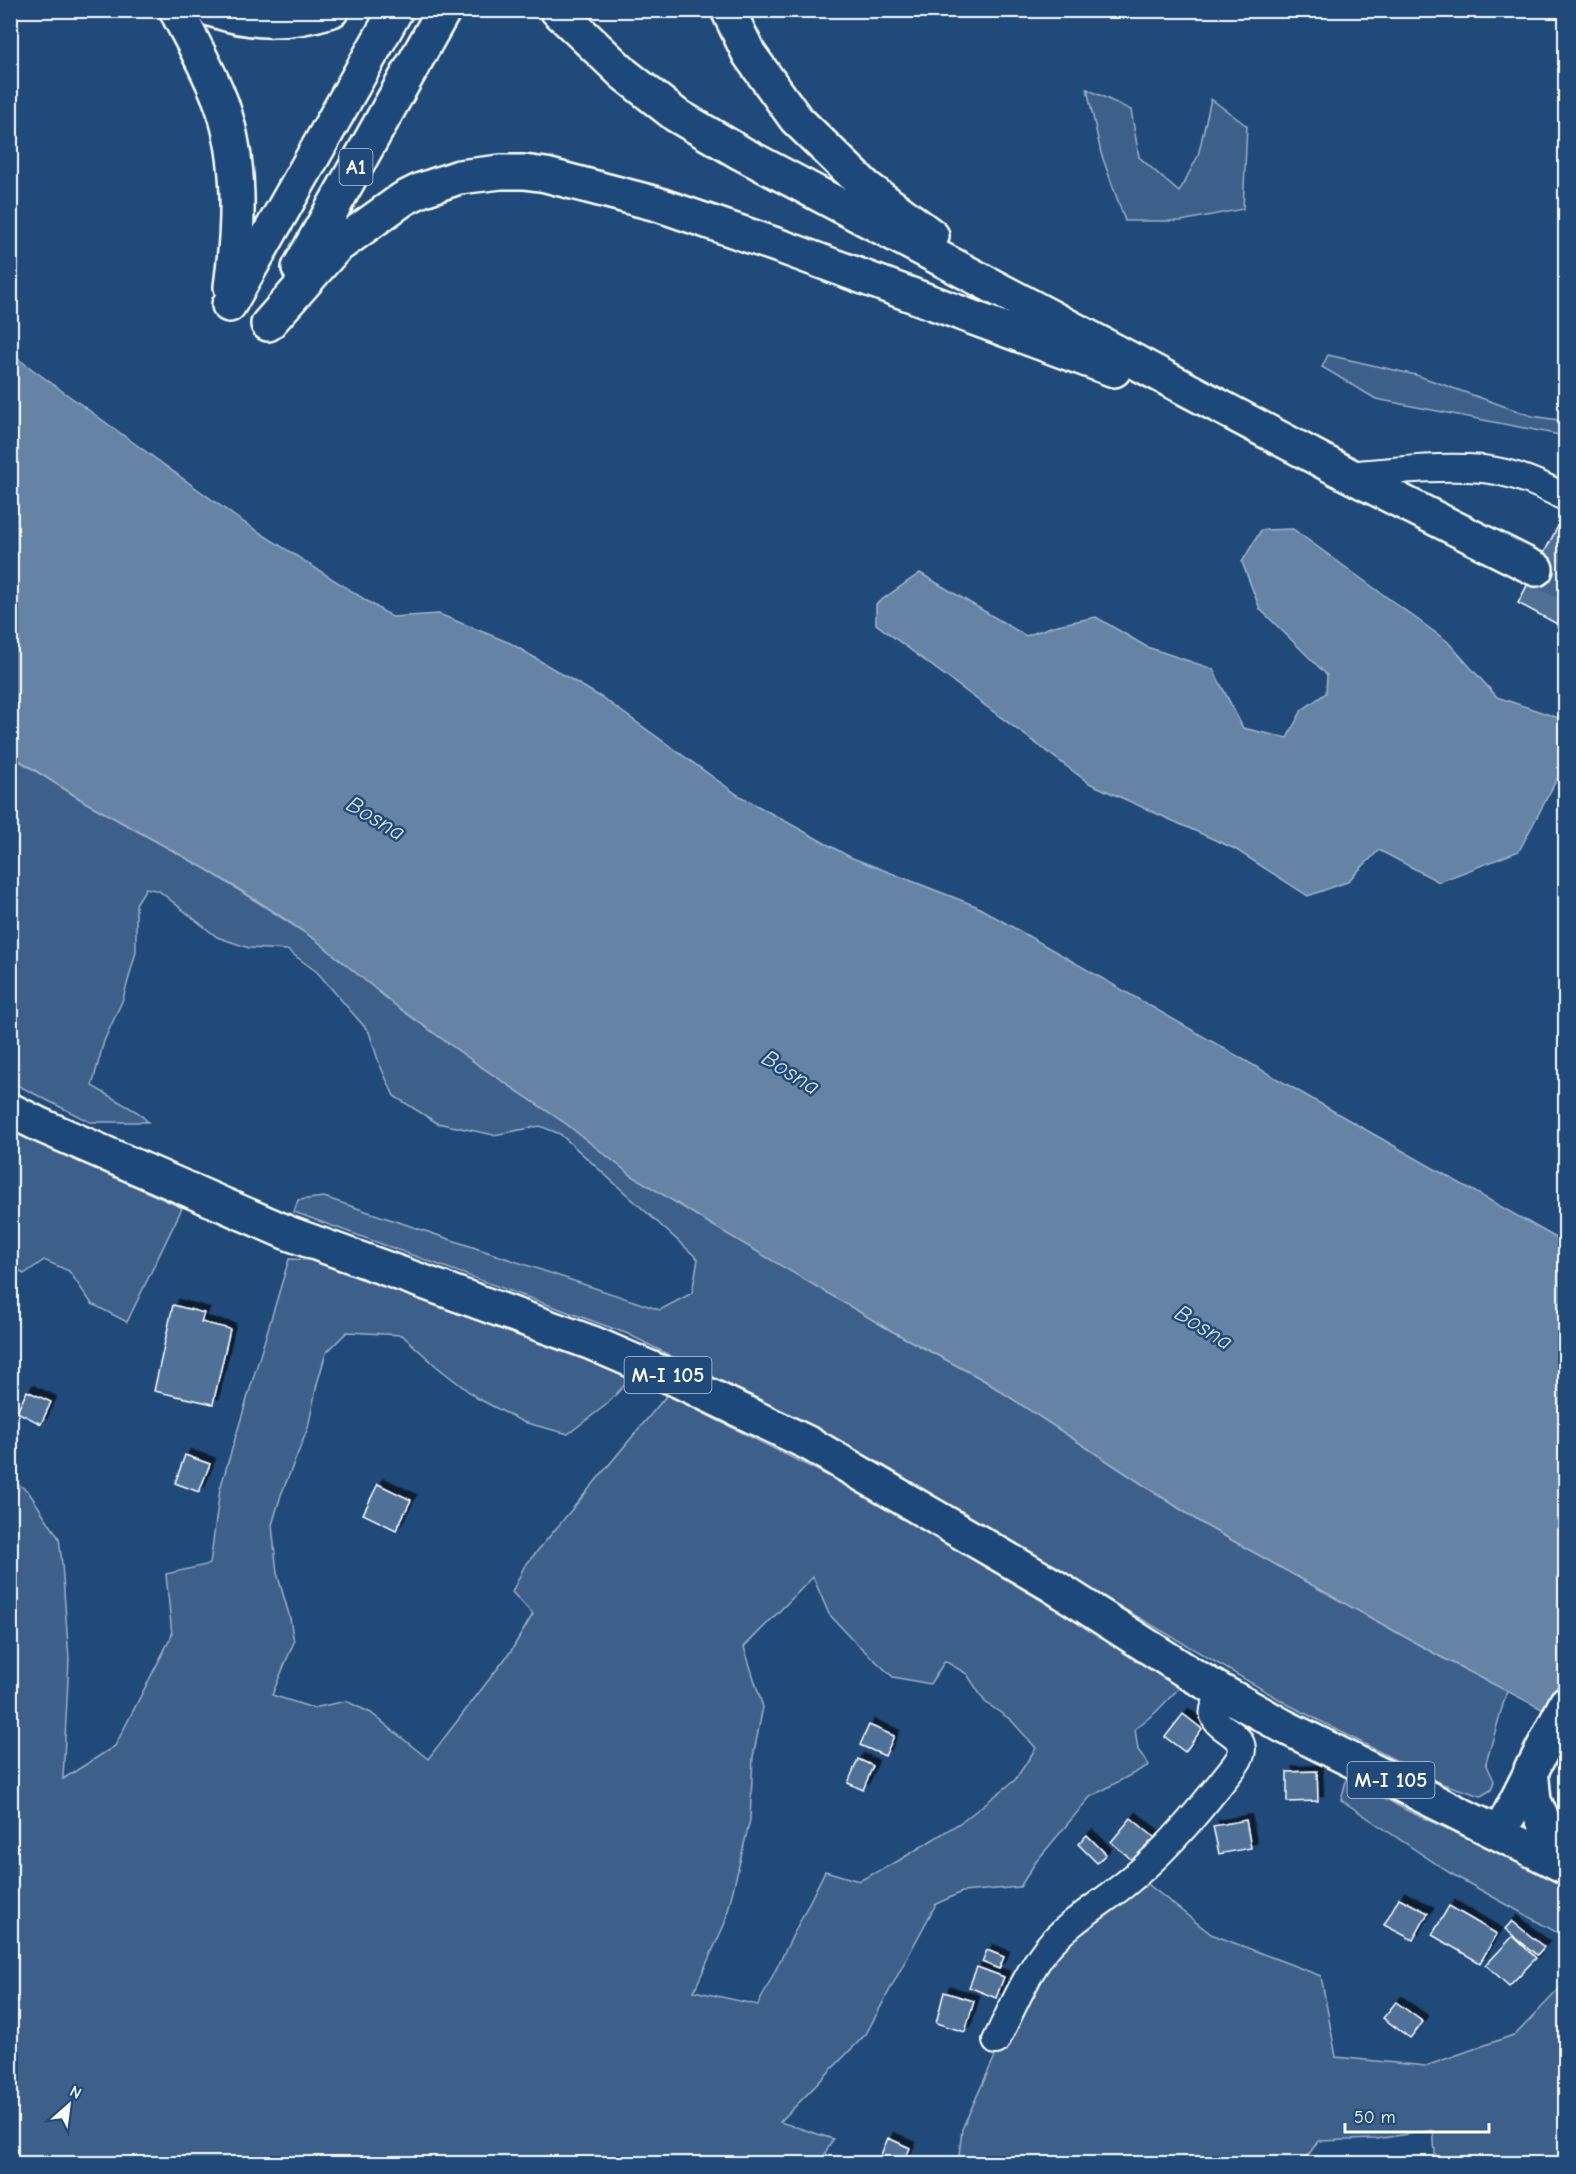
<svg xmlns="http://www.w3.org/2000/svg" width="1576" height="2174" viewBox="0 0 1576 2174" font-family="'Comic Neue',sans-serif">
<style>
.green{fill:#3c618b;stroke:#9eb0c5;stroke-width:1.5;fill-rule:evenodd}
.water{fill:#6583a4;stroke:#a3b5c8;stroke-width:1.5}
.building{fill:#507197;stroke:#fff;stroke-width:1.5;filter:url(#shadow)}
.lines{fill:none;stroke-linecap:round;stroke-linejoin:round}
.highway-tunnel{stroke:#41658e;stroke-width:33;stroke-dasharray:33 16;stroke-linecap:butt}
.minor-casing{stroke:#fff;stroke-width:30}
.major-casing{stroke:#fff;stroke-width:38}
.highway-casing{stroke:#fff;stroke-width:38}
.minor{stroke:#1f4a7a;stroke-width:26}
.major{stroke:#1f4a7a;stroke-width:33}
.highway{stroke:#1f4a7a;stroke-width:33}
.labels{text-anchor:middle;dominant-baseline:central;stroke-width:5;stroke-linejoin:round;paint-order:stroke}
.shield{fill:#1f4a7a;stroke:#bcc9d7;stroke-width:1.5}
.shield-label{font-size:21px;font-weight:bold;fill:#fff}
.water-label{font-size:24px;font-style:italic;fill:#d8e0e8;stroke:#1f4a7a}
</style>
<defs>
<filter id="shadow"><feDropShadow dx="5.5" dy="-5.5" stdDeviation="0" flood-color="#0009"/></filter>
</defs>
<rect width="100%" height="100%" fill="#1f4a7a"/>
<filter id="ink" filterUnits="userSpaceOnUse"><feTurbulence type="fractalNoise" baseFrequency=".0167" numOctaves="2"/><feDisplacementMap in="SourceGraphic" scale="12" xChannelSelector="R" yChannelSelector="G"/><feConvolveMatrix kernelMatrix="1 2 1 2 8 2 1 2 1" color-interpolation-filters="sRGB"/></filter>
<g filter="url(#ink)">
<!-- green -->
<path class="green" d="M1087,89l44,21 8,47 40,35 19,-36 13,-57 36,27 -4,83 -62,12h-56l-24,-68z
M1328,355l88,20 116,41 33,5v15l-189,-37 -54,-32z
M10,755l75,47 121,67 110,71 79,65 82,59 88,59 66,52 259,155 92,49 221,145 238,133 66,34 -21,72 8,18 -3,9 -10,6 -41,-13 -151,-78 -288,-168 -118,-72 -255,-131 -334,-122 4,-12 26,-3 336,113 32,-17 6,-34 -138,-125 -20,-8 -46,9 -57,-12 -43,-27 -15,-33 -10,-31 -52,-60 -30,-22 -38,-2 -32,-11 -58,-46 -13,-3 -10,16v48l-13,47 -19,42 -12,45 47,27 9,9h-58l-79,-40z
M10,1129l172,79 -55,114 -35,-18 -23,-33 -25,-11 -20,14 -13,-11z
M289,1259l22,1 321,117 -26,28 -38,29 -45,-12 -46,-24 -41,-32 -34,-31 -55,-3 -21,21 -9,31 -9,44 -27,67 -9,30 5,48 13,45 4,24 -22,53 41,13 33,-7 25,12 57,46 83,-108 22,-37 -21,-22 12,-25 143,-172 217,109 297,182 -25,26 -21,17 3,21 11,15 -59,32 -55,66 -15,24 -58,5 -26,12 -70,130 -86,88 53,17 -13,24h-809l-1,-684 18,12 31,47 3,26 7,95 -6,120 52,-33 57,-111 -6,-61 44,-10 10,-75zM813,1577l16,37 26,28 38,35 37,7 15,-23 22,13 18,28 26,18 25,28 -21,32 -52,41 -65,40 -39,20 -34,-10 -67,134 -64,-14 31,-68 25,-103 3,-63 10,-50 -19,-60z
M1347,1777l57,32 104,48 57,30v50l-115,-64 -109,-73z
M1144,1881l67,53 110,42 15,81 90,9 90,-32 49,-51v180h-129l-3,-33 -56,9 -59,2 -15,22 -345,1 4,-35 34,-75 54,-94z"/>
<!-- water -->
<path class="water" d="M10,353l230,167 152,97 47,-3 71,29 94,56 134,96 112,62 126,49 392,225 197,112v478l-124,-64 -238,-133 -221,-145 -92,-49 -183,-108 -76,-47 -66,-52 -88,-59 -82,-59 -79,-65 -52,-35 -58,-36 -121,-67 -74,-47z
M1293,529l154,112 50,56 68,23v34l-7,23 -39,74 -80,31 -60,-32 -32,32 -39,14 -73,-47 -146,-66 -213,-159v-20l44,-31 106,63 27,-10 43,-9 51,30 66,22 30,59 44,10 15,-28 24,-17 1,-18 -67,-66 -18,-47 19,-32z"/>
<!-- building -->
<path class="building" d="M1557,528l9,4v82l-7,11 -41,-22z
M173,1305l31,8 -3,9 29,7 -17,75 -59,-13z
M27,1391l24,11 -10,22 -24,-12z
M185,1455l25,9 -11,28 -24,-9z
M378,1484l33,16 -15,30 -33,-16z
M1183,1714l19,15 -17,23 -20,-15z
M869,1725l25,11 -9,20 -25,-11z
M858,1759l15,7 -10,24 -15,-7z
M1317,1771l1,30 -31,1v-30z
M1131,1818l29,24 -21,24 -28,-24z
M1246,1820l5,28 -32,6 -6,-28z
M1087,1835l19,19 -9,9 -19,-19z
M1399,1898l29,15 -15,27 -29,-15z
M1449,1906l48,28 -17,29 -48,-28z
M1512,1921l32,26 -7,8 -32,-26z
M1513,1936l23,22 -27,28 -23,-21z
M987,1950l17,7 -5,12 -17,-7z
M977,1967l27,10 -8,21 -27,-11z
M944,1992l30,9 -9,31 -29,-9z
M1396,2002l27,20 -13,16 -27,-20z
M888,2138l22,10 -7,16h-26z"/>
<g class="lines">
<!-- highway-tunnel -->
<path class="highway-tunnel" d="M1536,569l30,15"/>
<!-- minor casing -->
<g class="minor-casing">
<path id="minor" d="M1349,475c44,-4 90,-10 134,-6 29,3 58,15 83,29
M996,2041c14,-28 31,-68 50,-92 23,-28 57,-46 84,-69 41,-34 73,-74 105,-115 30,-39 -49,-31 -11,-72"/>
</g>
<!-- major casing -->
<g class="major-casing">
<path id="major" d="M10,1110l30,15 248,108 304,110 81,35 137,66 242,141 139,89 33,19 59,33 283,141"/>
</g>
<!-- highway casing -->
<g class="highway-casing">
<path id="highway" d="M176,10c16,31 34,62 46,95 20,58 17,122 9,182
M213,10c41,14 78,13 119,0
M557,10l67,64 52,41 65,38 608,322 187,94
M728,10l21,44 47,65 70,68 66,49
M299,268l145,-258
M229,305l167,-295
M268,324l68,-77 67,-48 18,-9 38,-13 42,-5h23l22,3 111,29 128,44 329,122
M1531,1769l3,32 18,39 14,20
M1500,1833l66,-130"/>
</g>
<!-- minor -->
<use href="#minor" class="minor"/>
<!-- major -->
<use href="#major" class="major"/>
<!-- highway -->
<use href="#highway" class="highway"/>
</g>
</g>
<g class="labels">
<!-- shield labels -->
<g class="shield">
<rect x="339.5" y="149" width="33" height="36" rx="4.5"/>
<rect x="624.5" y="1357" width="87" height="36" rx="4.5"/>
<rect x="1347.5" y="1762" width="87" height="36" rx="4.5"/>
</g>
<g class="shield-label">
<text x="356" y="167">A1</text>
<text x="668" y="1375">M-I 105</text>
<text x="1391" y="1780">M-I 105</text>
</g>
<!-- water labels -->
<g class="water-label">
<text transform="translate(376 818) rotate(31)">Bosna</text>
<text transform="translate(791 1072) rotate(32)">Bosna</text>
<text transform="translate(1204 1327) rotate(32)">Bosna</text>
</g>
</g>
<!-- margin -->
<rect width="1576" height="2174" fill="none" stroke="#1f4a7a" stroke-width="36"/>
<rect x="18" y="18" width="1540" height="2138" fill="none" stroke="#fff" stroke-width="2" filter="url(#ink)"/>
<!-- north arrow -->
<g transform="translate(69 2105) rotate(28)" stroke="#1f4a7a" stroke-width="4.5" paint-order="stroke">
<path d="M0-4.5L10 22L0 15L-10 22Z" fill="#ffffff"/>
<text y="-9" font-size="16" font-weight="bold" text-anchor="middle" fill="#ffffff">N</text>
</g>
<!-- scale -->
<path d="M1345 2123v9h144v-9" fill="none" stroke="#ffffff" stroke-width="3"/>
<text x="1354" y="2123" font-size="18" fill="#ffffff" stroke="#1f4a7a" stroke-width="4.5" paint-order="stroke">50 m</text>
</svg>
